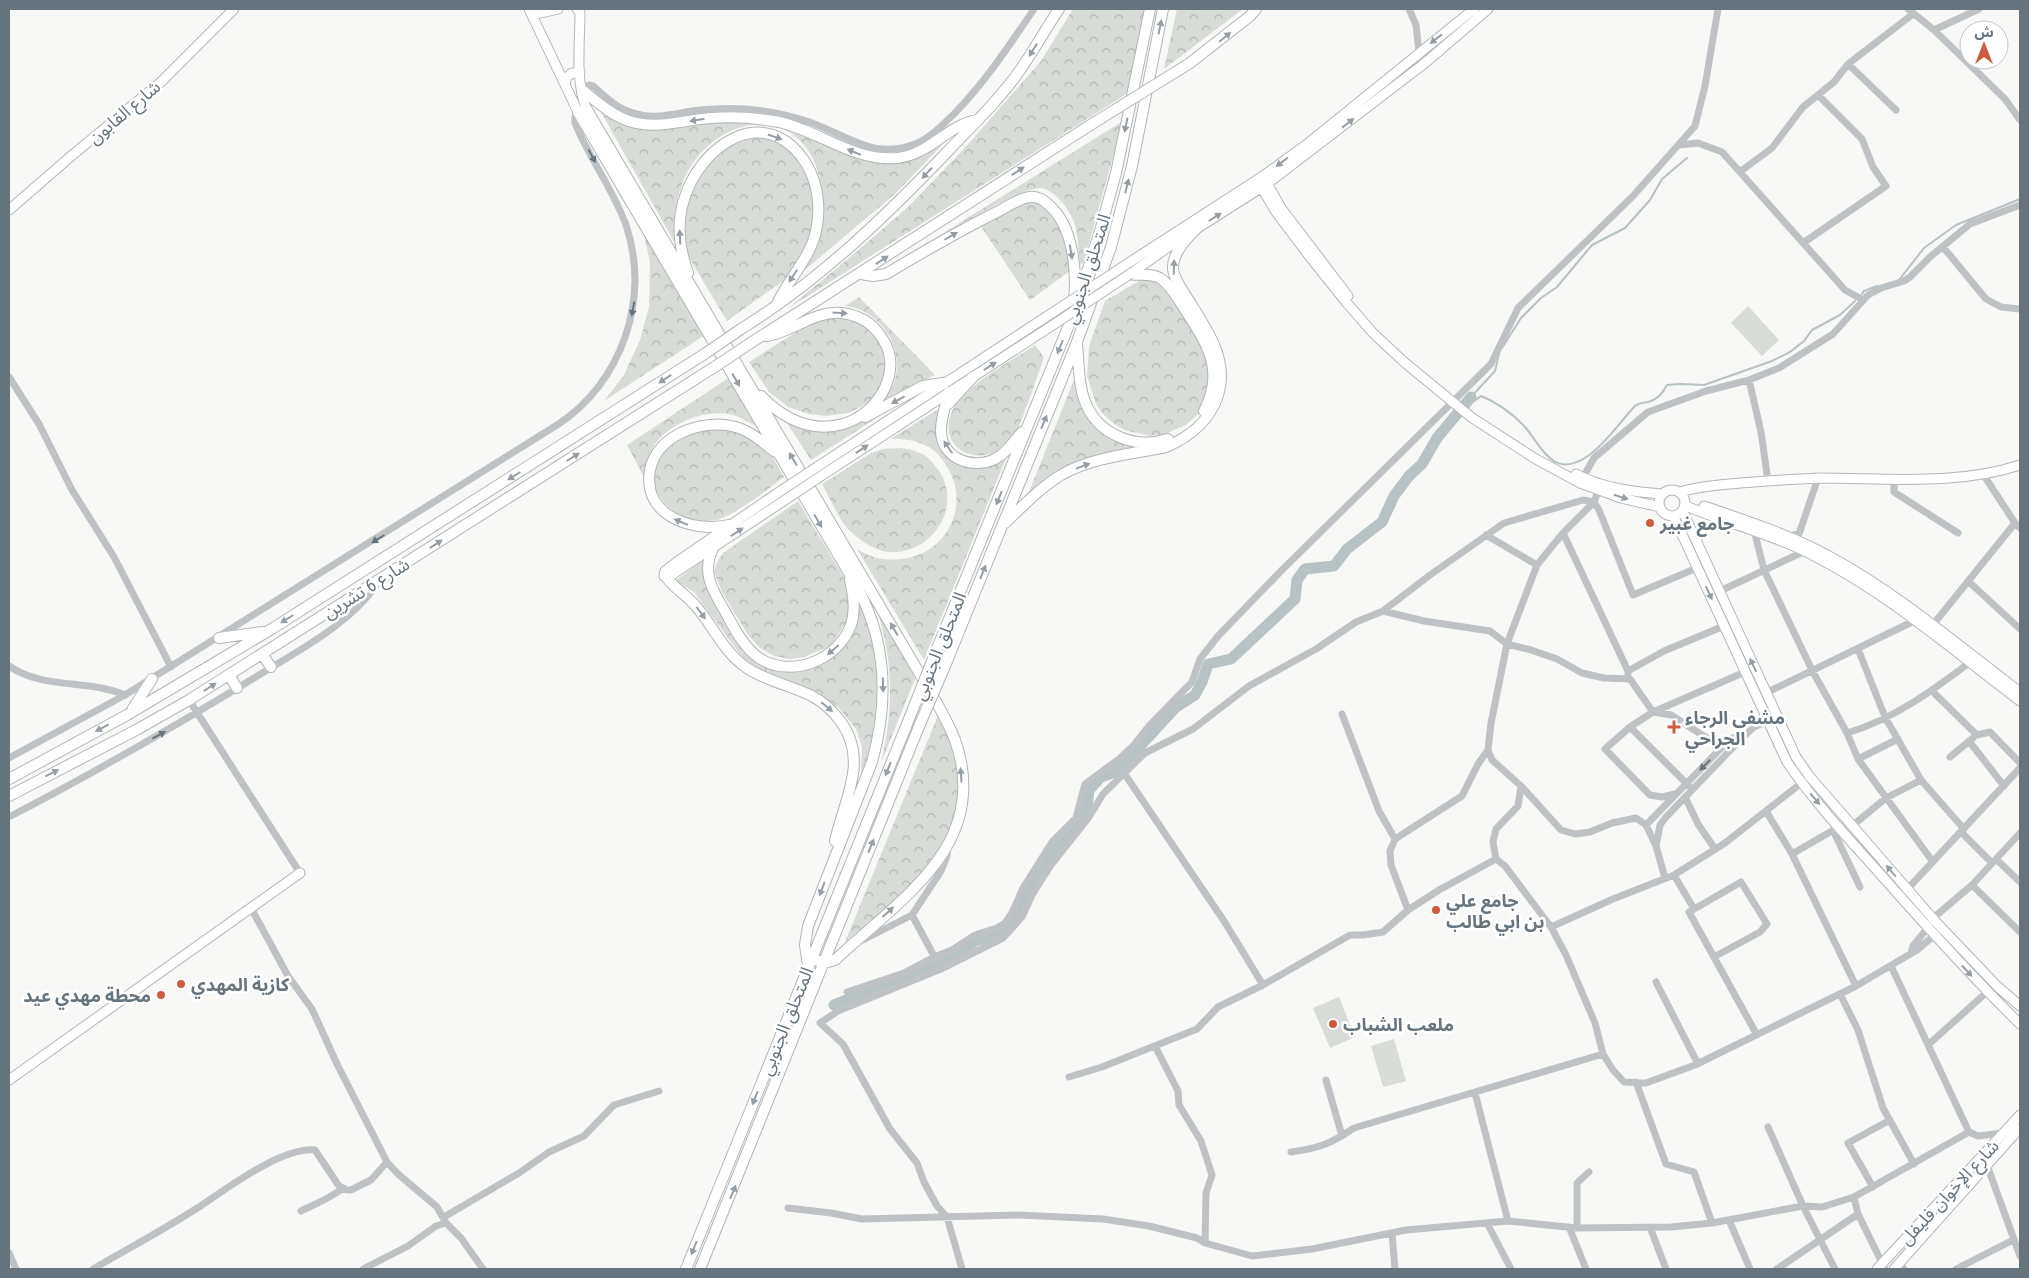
<svg xmlns="http://www.w3.org/2000/svg" width="2029" height="1278" viewBox="0 0 2029 1278" font-family="'Roboto Condensed','Noto Sans Arabic',sans-serif">
<style>
.grass{fill:#d8dcd6}
.forest{fill:url(#forest-crowns)}
.lines{fill:none;stroke-linecap:round;stroke-linejoin:round}
.stream{stroke:#b7c2c5;stroke-width:2}
.river{stroke:#b7c2c5;stroke-width:11}
.major-casing{stroke:#b2b6b9;stroke-width:11}
.highway-casing{stroke:#b2b5b8;stroke-width:12}
.minor{stroke:#bec2c5;stroke-width:7}
.major{stroke:#fff;stroke-width:9}
.highway{stroke:#fff;stroke-width:10}
.major-bridge-casing{stroke:#b2b6b9;stroke-width:11;stroke-linecap:butt}
.highway-bridge-casing{stroke:#b2b5b8;stroke-width:12;stroke-linecap:butt}
.major-bridge{stroke:#fff;stroke-width:9}
.highway-bridge{stroke:#fff;stroke-width:10}
.oneway{fill:#949ea4}
.oneway2{fill:#66747d}
.poi-dot{fill:#cf5a3f;stroke:#fff;stroke-width:2}
.labels{text-anchor:middle;dominant-baseline:central;stroke-width:5;stroke-linejoin:round;paint-order:stroke}
.street-label{font-size:18px;fill:#66747d;stroke:#fff}
.poi-label{font-size:18px;font-weight:bold;fill:#66747d;stroke:#fff;text-anchor:start}
</style>
<defs>
<pattern id="forest-crowns" width="20" height="18" patternUnits="userSpaceOnUse" patternTransform="scale(1.25)"><rect width="20" height="18" fill="#d8dcd6"/><path d="M2 6a3 3 0 1 1 6 0M12 15a3 3 0 1 1 6 0" fill="none" stroke="#b3b7b3"/></pattern>
</defs>
<rect width="100%" height="100%" fill="#f8f8f6"/>
<!-- grass -->
<path class="grass" d="M1748,306l31,34 -17,16 -31,-33z
M1339,997l16,40 -25,11 -17,-40z
M1394,1039l12,42 -23,6 -12,-41z"/>
<!-- forest -->
<path class="forest" d="M1073,9h72l-17,84 -341,216 61,-50 61,-53 54,-56 78,-89z
M1177,9h66l-79,60z
M593,98l57,29 57,-9 68,3 82,33 48,6 25,-8 14,-9 -48,50 -96,81c6,-12 14,-25 19,-37 6,-17 5,-36 2,-53 -17,-89 -115,-70 -140,3 -7,20 -7,39 -4,60z
M1123,121l-39,141 -4,3c-2,-16 -1,-36 -9,-49 -5,-11 -18,-26 -30,-28 -18,-2 -96,46 -117,57z
M760,133l38,18 17,46 -4,37 -6,16 -22,31 -56,40 -39,-65 -4,-10v-29l6,-29 33,-42z
M1040,198l25,33 5,40 -40,29 -50,-75 51,-26z
M642,224l63,111 -101,66 20,-26 16,-35 9,-33 1,-44z
M1147,276l19,5 46,69 -5,51 -8,12 -13,12 -21,9 -14,2 -27,-6 -11,-7 -10,-9 -7,-10 -9,-28 2,-30 16,-45z
M859,297l76,78 -57,30c5,-7 13,-15 16,-22 12,-35 -14,-73 -49,-77z
M823,315l29,1 25,15 11,26 -4,24 -13,20 -22,12 -23,3 -17,-2 -21,-7 -19,-15 -20,-30z
M1035,345l9,12c-5,15 -26,77 -33,85 -31,30 -79,6 -57,-35 11,-21 60,-48 81,-62z
M1079,367l4,25 25,38 42,14 -65,15 -58,38z
M730,377l30,52c-8,-5 -17,-11 -27,-14 -28,-7 -67,9 -81,34 -5,10 -6,20 -7,30l-18,-34z
M900,403l-89,57 -30,-46 14,8 61,1z
M945,405l-1,39 23,18 40,-6 -83,204 -67,-111c14,9 28,12 44,10 46,-4 71,-55 45,-94 -6,-10 -14,-18 -26,-22 -10,-4 -20,-4 -30,-4z
M731,425l36,22 17,30c-15,11 -51,40 -68,43 -44,7 -84,-36 -49,-73 3,-3 7,-9 11,-11 8,-4 42,-8 53,-11z
M901,448c6,1 13,2 19,5 8,3 14,11 19,18 24,36 -7,84 -50,81 -14,-1 -30,-12 -40,-22 -10,-10 -19,-32 -27,-46l49,-31 12,-4z
M798,501l48,80 4,27 -4,15 -15,23 -27,11 -14,2 -16,-3 -14,-8 -12,-13 -26,-43 -8,-20 3,-10 6,-9z
M705,559l1,14 35,69 29,24c16,-1 34,0 50,-3 15,-3 30,-21 35,-34 4,-10 4,-21 4,-31l13,34 8,47 -4,62 -20,58 5,-24 1,-28 -6,-18 -17,-21 -20,-15 -61,-24 -16,-12 -48,-65 -19,-11z
M875,604l42,70 -36,89c13,-56 13,-104 -6,-159z
M939,713c4,9 9,19 12,28 29,97 -40,146 -106,201z"/>
<g class="lines">
<!-- stream -->
<path class="stream" d="M1899,280l25,-32 32,-23 64,-26
M1862,294l2,-3 13,-5
M1502,348l19,-30 20,-20 16,-11 35,-42 33,-17 25,-28 12,-21 25,-21
M1471,397l24,-26 4,-17
M1467,402h6l8,-6c18,7 31,17 44,31 18,21 28,53 63,29 18,-13 32,-34 47,-50 5,-4 8,-3 13,-4 9,-2 15,-9 19,-17l13,-1 24,1 68,-24 18,-9 14,-11 8,-11 28,-15 15,-14"/>
<!-- river -->
<path class="river" d="M834,1005l52,-20 18,-5 53,-26 18,-13 15,-4 17,-9 11,-16 15,-31 13,-17 12,-22 14,-10 9,-10 6,-15 2,-17 12,-13 16,-6 58,-63 20,-13 7,-13 6,-18 23,-5 64,-60 2,-19 8,-11 29,-3 13,-17 35,-27 12,-26 15,-20 13,-12 15,-26 34,-41"/>
<!-- major casing -->
<g class="major-casing">
<path id="major" d="M529,9l49,103
M577,9l3,4c0,30 -5,66 6,95
M532,15l26,-6
M565,84l2,-7 5,-4 8,-1
M1263,176l18,32 67,88
M1257,180l19,32 34,45 36,45 27,31 31,29 67,55 63,41 46,25 41,15 39,9
M9,210l61,-53 92,-76 72,-72
M1130,262l133,-86 43,-31 168,-136
M1130,274l44,-31 93,-59 158,-121 63,-54
M817,467l232,-152
M1576,474c26,14 58,18 87,20
M821,476l235,-153
M1659 503a13 13 0 1 1 26 0a13 13 0 1 1-26 0Z
M782,490l-104,71 -13,10 -1,5 3,2 121,-80
M1680,492c19,-6 40,-7 60,-9 26,-2 53,-4 80,-5 66,0 136,8 200,-13
M1686,506c43,18 89,29 130,51 74,38 138,94 204,144
M1704,506c44,15 87,29 127,51 68,37 128,89 189,135
M1683,512l113,245 14,20 125,144 62,65 23,20
M1674,517l113,245c28,41 62,77 95,114 45,51 90,101 138,148
M9,1080l291,-207
M1877,1269l143,-154
M1894,1269l126,-141"/>
</g>
<!-- highway casing -->
<g class="highway-casing">
<path id="highway" d="M1190,63l60,-47 6,-7
M582,90c14,11 29,25 47,31 28,9 53,-1 82,-3 22,-2 46,0 68,4 41,9 75,40 118,36 35,-4 49,-33 81,-38
M586,108l325,551c15,26 33,53 44,81 37,105 -55,159 -120,220l-11,3 -13,-5
M578,112l278,473c31,56 33,116 16,177l-64,164 -3,19 3,20
M688,273c-8,-23 -12,-46 -5,-70 15,-58 84,-104 124,-38 11,19 14,44 9,66 -6,28 -28,48 -39,73
M861,274l12,2 13,-2c37,-22 74,-44 113,-63 9,-5 21,-13 31,-14 9,-1 14,4 20,9 23,21 27,64 24,93
M1130,274c10,2 21,-1 30,4 11,7 17,20 24,30 22,34 42,62 20,103
M741,329c79,-49 145,-113 209,-180 23,-24 49,-49 68,-76 15,-21 27,-43 41,-64
M752,342l340,-218
M1077,345c2,18 1,37 7,54 12,35 50,51 84,40
M949,392c-3,12 -8,25 -8,38 0,28 30,40 54,29 12,-6 18,-17 27,-27
M761,396c21,22 50,37 82,28 36,-10 63,-56 37,-89 -9,-13 -23,-20 -38,-22 -28,-3 -49,19 -75,23
M948,404l25,-27
M865,417l58,-31 20,-3
M1005,523c18,-17 35,-35 56,-48 31,-18 71,-21 105,-28 23,-10 42,-24 51,-49 14,-38 -12,-71 -31,-102 -5,-8 -12,-17 -13,-27 -1,-16 14,-31 25,-42
M729,525c-36,8 -87,-9 -79,-55 7,-36 54,-52 86,-43 15,4 26,15 38,24
M713,548c-11,23 -2,40 10,60 10,17 19,38 36,50 33,21 79,2 92,-33 5,-15 2,-31 -1,-46
M667,578c8,11 19,17 27,26 19,21 29,48 53,64 19,13 42,17 63,27 12,6 23,16 31,27 28,39 3,78 -6,119
M219,638l43,-6
M262,654l9,13
M934,656l139,-341 27,-84 16,-58 34,-164
M945,666l132,-324 34,-95 21,-81 31,-157
M229,675l8,13
M133,708l19,-29
M9,779l118,-64 143,-85 436,-277
M9,796l129,-67 51,-29 527,-334
M686,1269l221,-545
M700,1269l220,-545"/>
</g>
<!-- minor -->
<path class="minor" d="M1409,9l7,16 3,27 6,11
M1908,9l26,21 71,69 15,21
M1934,30l45,-21
M1848,64l48,46
M582,90l7,-5 4,1c14,12 25,24 44,28 21,6 42,-2 63,-4 38,-4 76,0 112,13 36,13 62,37 103,21 16,-6 27,-19 39,-30 31,-32 55,-68 80,-105
M1679,145l19,-2 24,9 123,138 18,10
M1741,171l31,-23 31,-41 31,-25 14,-18 65,-50
M1803,243l83,-57 -13,-19 -11,-28 -44,-44
M1943,247l43,52 15,8 19,2
M9,377l30,47 33,66 42,67 57,110
M1749,380l12,52 7,49
M1983,474l32,49
M1894,479v13l64,41
M1581,481l13,-23 54,-46 58,-21 43,-11 30,-12 54,-34 35,-39 13,-7 23,-7 6,-4 20,-20 40,-33 50,-19
M1599,489l-5,13 -31,31 -26,32 -30,79 -16,79 -3,27 4,10 29,26 -3,20 -22,23 -3,13 3,17 9,7 46,61 15,28 29,68 8,31 10,16 11,12 22,1 49,-18 161,-79 61,-36 20,-17
M1754,530l10,40 49,102 34,61 11,26 75,103
M1563,533l65,138
M1486,535l51,30
M1791,540l2,-5 6,-1 19,-56
M1968,581l52,48
M1720,591l85,-40
M1383,611l41,10 66,10 17,13 24,6 26,9 25,14 22,5 26,1 23,33 18,3 39,25 18,1
M1932,626l83,-103 5,5
M9,666c35,24 79,13 116,29
M1628,674v-3l36,-20 60,-25
M1932,691l45,44 13,-3 30,31
M1766,693l148,-72
M189,700l111,173
M1342,714l37,97 16,28
M1630,727l-25,22 45,46 12,2 13,-3
M1847,733c45,-13 85,-42 122,-70
M1969,741l35,45
M1950,757l23,-19
M9,758l116,-63 432,-270c65,-42 94,-127 69,-200 -13,-36 -37,-67 -51,-102v-6l3,-5
M1858,759l40,-20
M1124,773l100,148 39,64
M1921,780l43,49
M1521,786l40,44 14,4 15,-2 22,-9 24,-5 10,7
M1692,789l-62,-62 23,-15 92,-40
M1685,797l13,27 17,25
M1766,811l26,43 64,132
M9,817c85,-44 168,-92 250,-142 42,-26 91,-51 119,-92
M1852,826l34,-28 35,-18 -36,-63 -27,-68
M1833,830l27,57
M1961,832l31,31
M1656,846l4,-21 6,-8 76,-79 12,-11 13,-6
M1792,854l45,-26
M1996,859l24,23
M1674,875l20,34
M1665,878l-9,-32 -10,-21 85,-87h11
M1972,885l48,47
M1900,897l120,-129
M251,908l37,68 24,33 25,55 50,98 11,12 39,33 9,16 15,15 22,31
M1408,910l-17,-45 -1,-14 5,-12 67,-43 16,-32 10,-14
M912,915l29,54
M1932,919l40,-34 48,-52
M1551,927l62,-28 61,-24 51,-32 79,-62
M857,943l55,-28 29,-44 6,-15 1,-10
M1911,953l2,-7 17,-21
M1714,957l46,-25 7,-8 -26,-42 -52,30 68,123
M1891,966l78,166
M1656,982l42,82
M847,992l57,-19 30,-16 18,-7 23,-15 22,-7 8,-5 7,-10 11,-25 29,-46 24,-24 9,-34 34,-25 15,-14 15,-19 43,-44 8,-23 18,-23 65,-67 208,-205 27,-56 115,-112 62,-70 10,-40 13,-77
M1840,994l18,36 25,78 31,56
M1929,1044l58,-52
M1155,1046l23,45 1,14 22,36 11,34 -6,18 -1,50
M1069,1077l33,-10 95,-38 21,-22 45,-22 87,-50h13l20,-3 25,-22 31,-20 57,-31
M1326,1080l16,56
M1636,1082l30,82 28,8 18,51
M1475,1093l33,128
M1768,1127l35,79 32,63
M1291,1152c29,-4 39,-8 63,-24l249,-74
M1987,1165l33,91
M1873,1187l-25,-44 42,-23
M1854,1197l4,17 27,55
M788,1208l43,5 31,6 157,-4 84,4 46,7 48,12 8,5 47,13 60,-7 94,-19 102,-9 69,7 94,-1 41,-4 91,-17 19,1 32,-10 115,-65 9,4 25,-3
M301,1211c10,-5 36,-16 41,-23
M444,1217l75,-44 30,-21 35,-16 30,-31 45,-14
M1729,1220l21,49
M1487,1223l24,46
M1569,1227l17,42
M1650,1227l16,42
M1577,1228v-45l12,-11
M1392,1233l3,36
M9,1253l7,16
M1900,1263l4,6
M93,1269c36,-21 74,-41 109,-64 27,-18 80,-58 113,-55l24,36 8,4h4l20,-10 16,-18
M363,1269l45,-23 28,-20 10,-3
M962,1269l-15,-52 -10,-11 -13,-24 -7,-19 -27,-34 -47,-85 -23,-21 18,-12 103,-42 62,-31 19,-21 10,-22 19,-30 38,-48 14,-23 42,-41 48,-24 56,-43 67,-37 40,-27 27,-11 47,-36 74,-52 79,-23 11,2 5,8 34,85 64,-27
M1777,1269l81,-55
M1956,1269l57,-29"/>
<!-- major -->
<use href="#major" class="major"/>
<!-- highway -->
<use href="#highway" class="highway"/>
<!-- major-bridge casing -->
<g class="major-bridge-casing">
<path id="major-bridge" d="M1049,315l81,-53
M1056,323l74,-49
M782,490l35,-23
M788,498l33,-22"/>
</g>
<!-- highway-bridge casing -->
<g class="highway-bridge-casing">
<path id="highway-bridge" d="M1092,124l98,-61
M706,353l35,-24
M716,366l36,-24
M907,724l27,-68
M920,724l25,-58"/>
</g>
<!-- major-bridge -->
<use href="#major-bridge" class="major-bridge"/>
<!-- highway-bridge -->
<use href="#highway-bridge" class="highway-bridge"/>
</g>
<!-- one-way arrows -->
<defs><path id="oneway-solid" d="M-6-.8H1V-3.2L6.5 0L1 3.2V.8H-6Z" transform="scale(1.25)"/></defs>
<g class="oneway">
<use href="#oneway-solid" transform="translate(1160 27) rotate(-79)"/>
<use href="#oneway-solid" transform="translate(1225 37) rotate(-39)"/>
<use href="#oneway-solid" transform="translate(1436 39) rotate(142)"/>
<use href="#oneway-solid" transform="translate(1033 50) rotate(122)"/>
<use href="#oneway-solid" transform="translate(697 120) rotate(171)"/>
<use href="#oneway-solid" transform="translate(1348 123) rotate(-38)"/>
<use href="#oneway-solid" transform="translate(1126 125) rotate(102)"/>
<use href="#oneway-solid" transform="translate(775 137) rotate(19)"/>
<use href="#oneway-solid" transform="translate(854 152) rotate(-157)"/>
<use href="#oneway-solid" transform="translate(1282 162) rotate(143)"/>
<use href="#oneway-solid" transform="translate(1018 171) rotate(-33)"/>
<use href="#oneway-solid" transform="translate(927 173) rotate(133)"/>
<use href="#oneway-solid" transform="translate(1127 186) rotate(-76)"/>
<use href="#oneway-solid" transform="translate(1215 217) rotate(-32)"/>
<use href="#oneway-solid" transform="translate(951 236) rotate(-30)"/>
<use href="#oneway-solid" transform="translate(680 237) rotate(-93)"/>
<use href="#oneway-solid" transform="translate(1071 252) rotate(80)"/>
<use href="#oneway-solid" transform="translate(882 260) rotate(-33)"/>
<use href="#oneway-solid" transform="translate(1174 267) rotate(-88)"/>
<use href="#oneway-solid" transform="translate(793 276) rotate(124)"/>
<use href="#oneway-solid" transform="translate(840 313) rotate(4)"/>
<use href="#oneway-solid" transform="translate(1060 347) rotate(112)"/>
<use href="#oneway-solid" transform="translate(990 366) rotate(-32)"/>
<use href="#oneway-solid" transform="translate(665 379) rotate(147)"/>
<use href="#oneway-solid" transform="translate(736 380) rotate(60)"/>
<use href="#oneway-solid" transform="translate(898 400) rotate(151)"/>
<use href="#oneway-solid" transform="translate(1044 422) rotate(-68)"/>
<use href="#oneway-solid" transform="translate(948 447) rotate(-124)"/>
<use href="#oneway-solid" transform="translate(862 449) rotate(-33)"/>
<use href="#oneway-solid" transform="translate(573 457) rotate(-32)"/>
<use href="#oneway-solid" transform="translate(793 459) rotate(-121)"/>
<use href="#oneway-solid" transform="translate(1083 466) rotate(-20)"/>
<use href="#oneway-solid" transform="translate(514 476) rotate(148)"/>
<use href="#oneway-solid" transform="translate(1621 497) rotate(17)"/>
<use href="#oneway-solid" transform="translate(999 498) rotate(112)"/>
<use href="#oneway-solid" transform="translate(818 521) rotate(59)"/>
<use href="#oneway-solid" transform="translate(681 522) rotate(-157)"/>
<use href="#oneway-solid" transform="translate(737 532) rotate(-34)"/>
<use href="#oneway-solid" transform="translate(436 544) rotate(-33)"/>
<use href="#oneway-solid" transform="translate(983 572) rotate(-68)"/>
<use href="#oneway-solid" transform="translate(1709 593) rotate(65)"/>
<use href="#oneway-solid" transform="translate(701 613) rotate(53)"/>
<use href="#oneway-solid" transform="translate(287 619) rotate(148)"/>
<use href="#oneway-solid" transform="translate(894 629) rotate(-120)"/>
<use href="#oneway-solid" transform="translate(833 650) rotate(139)"/>
<use href="#oneway-solid" transform="translate(1753 665) rotate(-115)"/>
<use href="#oneway-solid" transform="translate(883 685) rotate(89)"/>
<use href="#oneway-solid" transform="translate(210 687) rotate(-32)"/>
<use href="#oneway-solid" transform="translate(827 707) rotate(40)"/>
<use href="#oneway-solid" transform="translate(102 728) rotate(152)"/>
<use href="#oneway-solid" transform="translate(888 769) rotate(112)"/>
<use href="#oneway-solid" transform="translate(52 773) rotate(-27)"/>
<use href="#oneway-solid" transform="translate(961 775) rotate(-94)"/>
<use href="#oneway-solid" transform="translate(1815 799) rotate(50)"/>
<use href="#oneway-solid" transform="translate(871 846) rotate(-68)"/>
<use href="#oneway-solid" transform="translate(1891 871) rotate(-131)"/>
<use href="#oneway-solid" transform="translate(822 889) rotate(111)"/>
<use href="#oneway-solid" transform="translate(888 912) rotate(-42)"/>
<use href="#oneway-solid" transform="translate(1967 971) rotate(47)"/>
<use href="#oneway-solid" transform="translate(755 1098) rotate(112)"/>
<use href="#oneway-solid" transform="translate(733 1192) rotate(-67)"/>
<use href="#oneway-solid" transform="translate(694 1248) rotate(112)"/>
</g>
<g class="oneway2">
<use href="#oneway-solid" transform="translate(592 156) rotate(62)"/>
<use href="#oneway-solid" transform="translate(633 309) rotate(100)"/>
<use href="#oneway-solid" transform="translate(378 539) rotate(148)"/>
<use href="#oneway-solid" transform="translate(159 735) rotate(-29)"/>
<use href="#oneway-solid" transform="translate(1705 765) rotate(135)"/>
</g>
<!-- markers -->
<g class="poi-dot">
<circle cx="1650" cy="523" r="5"/>
<path d="M1671.5 719.5h5v5h5v5h-5v5h-5v-5h-5v-5h5z"/>
<circle cx="1436" cy="910" r="5"/>
<circle cx="181" cy="984" r="5"/>
<circle cx="161" cy="995" r="5"/>
<circle cx="1333" cy="1024" r="5"/>
</g>
<g class="labels">
<!-- street labels -->
<g class="street-label">
<text transform="translate(124 112) rotate(-40)">شارع القابون</text>
<text transform="translate(1087 269) rotate(-72)">المتحلق الجنوبي</text>
<text transform="translate(366 588) rotate(-32)">شارع 6 تشرين</text>
<text transform="translate(939 646) rotate(-68)">المتحلق الجنوبي</text>
<text transform="translate(786 1021) rotate(-68)">المتحلق الجنوبي</text>
<text transform="translate(1949 1192) rotate(-47)">شارع الإخوان فليفل</text>
</g>
<!-- poi labels -->
<g class="poi-label">
<text x="1660" y="523">جامع غبير</text>
<text x="1685" y="717">مشفى الرجاء<tspan x="1685" dy="21">الجراحي</tspan></text>
<text x="1446" y="900">جامع علي<tspan x="1446" dy="21">بن ابي طالب</tspan></text>
<text x="191" y="984">كازية المهدي</text>
<text x="151" y="995" text-anchor="end">محطة مهدي عيد</text>
<text x="1343" y="1024">ملعب الشباب</text>
</g>
</g>
<!-- border -->
<rect width="2029" height="1278" fill="none" stroke="#66747d" stroke-width="20"/>
<!-- north arrow -->
<g transform="translate(1984 45)"><circle r="24" fill="#ffffff" stroke="#c2c7cb"/>
<path d="M0-4L9 19L0 12L-9 19Z" fill="#cf5a3f"/>
<text y="-8" font-size="14" font-weight="bold" text-anchor="middle" fill="#66747d">ش</text>
</g>
</svg>
